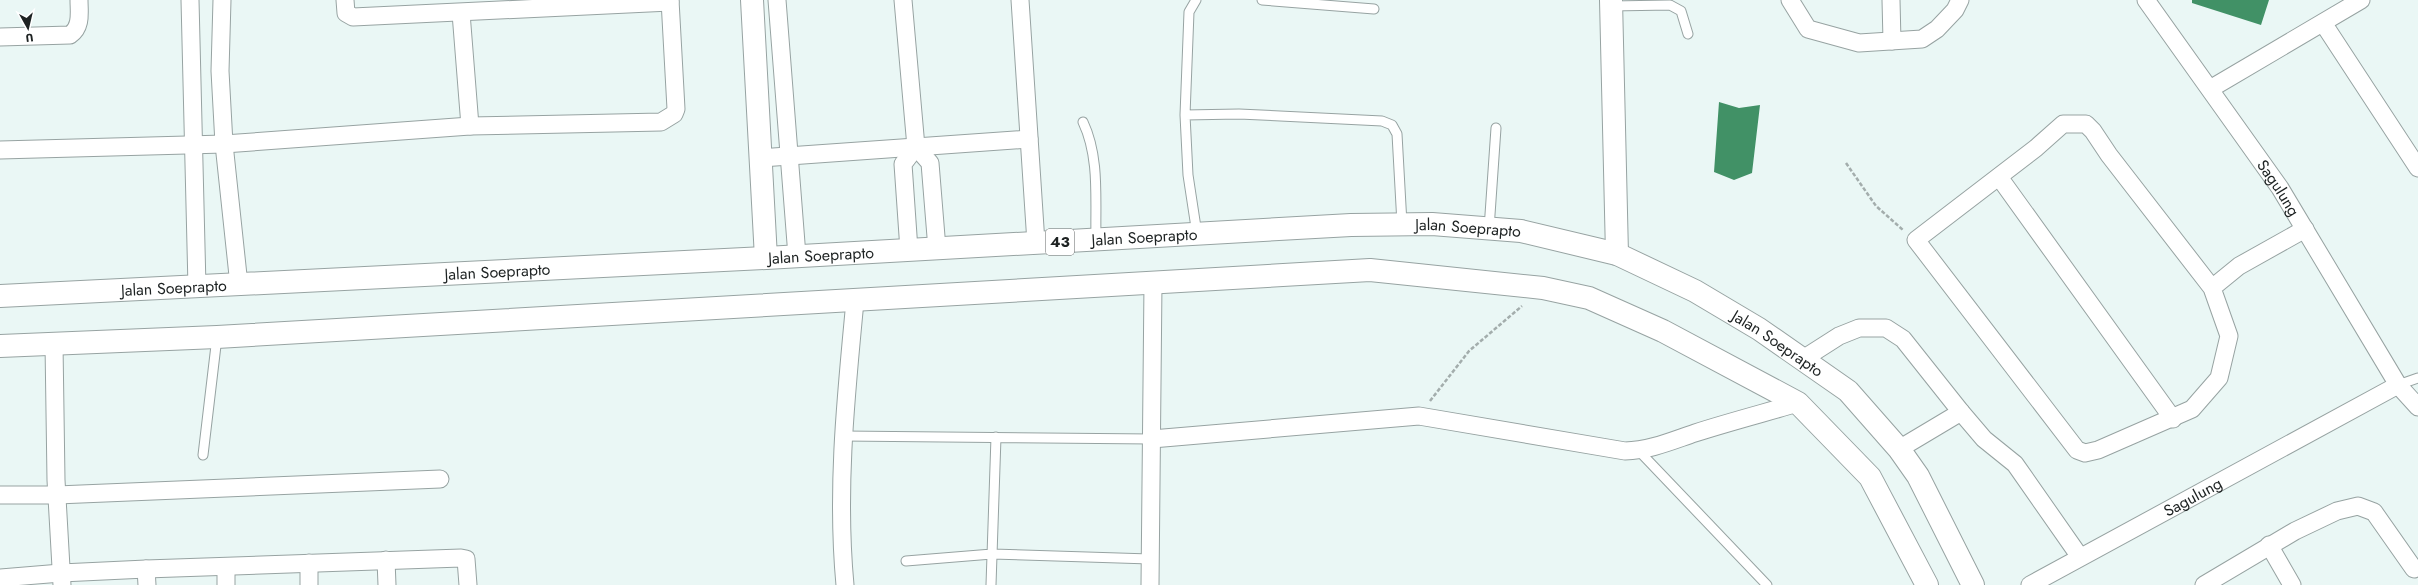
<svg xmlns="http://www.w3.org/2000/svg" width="2418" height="585" viewBox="0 0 2418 585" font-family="Jost,sans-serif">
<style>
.building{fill:#419166}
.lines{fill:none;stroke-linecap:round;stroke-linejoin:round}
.lane-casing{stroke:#97a3a2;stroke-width:11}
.street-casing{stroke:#97a3a2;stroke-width:19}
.secondary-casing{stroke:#97a3a2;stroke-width:24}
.highway-casing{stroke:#97a3a2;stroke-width:24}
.path{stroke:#a3adac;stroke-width:2.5;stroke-dasharray:4 2;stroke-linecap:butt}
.lane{stroke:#fff;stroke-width:9}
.street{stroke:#fff;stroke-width:17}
.secondary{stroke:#fff;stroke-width:22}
.highway{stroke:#fff;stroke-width:22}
.labels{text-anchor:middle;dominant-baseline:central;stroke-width:3;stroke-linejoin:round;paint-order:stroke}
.shield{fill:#fff;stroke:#616464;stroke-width:1}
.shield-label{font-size:15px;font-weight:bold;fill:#1d2222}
.street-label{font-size:16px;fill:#1d2222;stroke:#fff}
</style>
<rect width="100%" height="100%" fill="#eaf7f5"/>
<!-- building -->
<path class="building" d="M2192,0h77l-8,25 -69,-22z
M1719,102l20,6 21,-3 -8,68 -18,7 -20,-8z"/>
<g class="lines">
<!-- lane casing -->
<g class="lane-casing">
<path id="lane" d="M1262,0l112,9
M1611,6l59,-1 11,6 7,23
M1185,115l4,-103 7,-12
M1083,122c17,36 12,78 13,118
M1489,229l7,-101
M1197,234l-9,-59 -3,-60 54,-1 143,7 10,4 5,9 5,90
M2398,385l20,-7
M843,436l309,3
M1639,451l128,134
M203,455l14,-118
M906,561l86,-7 158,5
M991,585l5,-148"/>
</g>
<!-- street casing -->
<g class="street-casing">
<g id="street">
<path d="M190,0l7,287"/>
<path d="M222,0l-2,71 4,73 15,141"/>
<path d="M345,0l1,13 7,4 317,-15"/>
<path d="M777,0l20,256"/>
<path d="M903,0l13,147 14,16 7,86"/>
<path d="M1020,0l16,243"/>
<path d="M1790,0l18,29 51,14 63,-4 15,-10 18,-19 5,-10"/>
<path d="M1891,0l1,41"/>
<path id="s1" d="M2146,0l134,188 118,197 20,22"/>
<path d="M461,13l9,113"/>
<path d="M2323,23l95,145"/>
<path d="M0,37l70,-2c12,-8 9,-23 9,-35"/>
<path d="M2210,89l151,-89"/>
<path d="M0,150l224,-6 246,-18 191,-4 13,-8 2,-5 -6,-109"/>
<path d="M760,158l269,-19"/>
<path d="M1999,177l174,242"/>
<path d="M909,250l-6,-86 13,-17"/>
<path d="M2212,288l-103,-133 -16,-24 -7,-7h-23l-27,24 -120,92 161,210 8,3 13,-3 94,-41 27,-31 10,-42 -17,-48 27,-22 66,-37"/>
<path d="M54,344l2,136 6,105"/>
<path d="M1803,359l36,-23 20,-8h27l17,11 58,73"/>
<path d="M1152,439l267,-23 206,35c26,-1 46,-10 70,-18 34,-11 69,-20 103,-30"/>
<path d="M1899,449l62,-37 23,27 31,25 65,93"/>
<path d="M0,495h57l383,-16"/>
<path d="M2269,545l23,40"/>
<path d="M386,560l1,25"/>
<path d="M309,563v22"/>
<path d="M226,567v18"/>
<path d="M146,569l1,16"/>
<path d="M0,578l61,-5 85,-4 315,-11 5,1 2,26"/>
<path d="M845,585c-9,-95 1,-189 10,-284"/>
<path d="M1150,585l3,-302"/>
<path id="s2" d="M2030,585l368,-200"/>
<path d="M2204,585l91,-54 42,-20 21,-5 16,6 40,57"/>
</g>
</g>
<!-- secondary casing -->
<g class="secondary-casing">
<path id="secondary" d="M752,0l14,258
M1611,0l6,254"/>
</g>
<!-- highway casing -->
<g class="highway-casing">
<g id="highway">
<path id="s3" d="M0,296l766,-38 585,-33 81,-1 89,7 96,23 78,37 64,38 89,62 51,58 19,27 55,109"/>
<path d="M0,346l217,-9 1153,-67 173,18 46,10 74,33 135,72 72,74 57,108"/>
</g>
</g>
<!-- path -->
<path class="path" d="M1846,163l30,43 27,24
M1430,401l39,-50 53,-45"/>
<!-- lane -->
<use href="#lane" class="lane"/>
<!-- street -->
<use href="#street" class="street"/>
<!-- secondary -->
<use href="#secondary" class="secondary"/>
<!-- highway -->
<use href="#highway" class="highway"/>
</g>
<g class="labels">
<!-- shield labels -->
<rect class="shield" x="1046" y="229" width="28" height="26" rx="3"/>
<g class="shield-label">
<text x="1060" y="242">43</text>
</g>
<!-- street labels -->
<g class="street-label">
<text stroke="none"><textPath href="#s1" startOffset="230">Sagulung</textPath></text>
<text stroke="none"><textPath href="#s3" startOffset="1470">Jalan Soeprapto</textPath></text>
<text stroke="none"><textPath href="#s3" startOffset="1146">Jalan Soeprapto</textPath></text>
<text stroke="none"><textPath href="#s3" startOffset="822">Jalan Soeprapto</textPath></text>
<text stroke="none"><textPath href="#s3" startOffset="498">Jalan Soeprapto</textPath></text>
<text stroke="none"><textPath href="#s3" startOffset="174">Jalan Soeprapto</textPath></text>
<text stroke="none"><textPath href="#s3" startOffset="1806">Jalan Soeprapto</textPath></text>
<text stroke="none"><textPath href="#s2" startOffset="185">Sagulung</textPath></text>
</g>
</g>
<!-- north arrow -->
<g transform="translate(28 28) rotate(172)" stroke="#ffffff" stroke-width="3" paint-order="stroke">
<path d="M0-3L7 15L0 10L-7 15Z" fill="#1d2222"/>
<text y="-6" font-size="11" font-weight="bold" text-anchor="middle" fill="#1d2222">U</text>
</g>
</svg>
